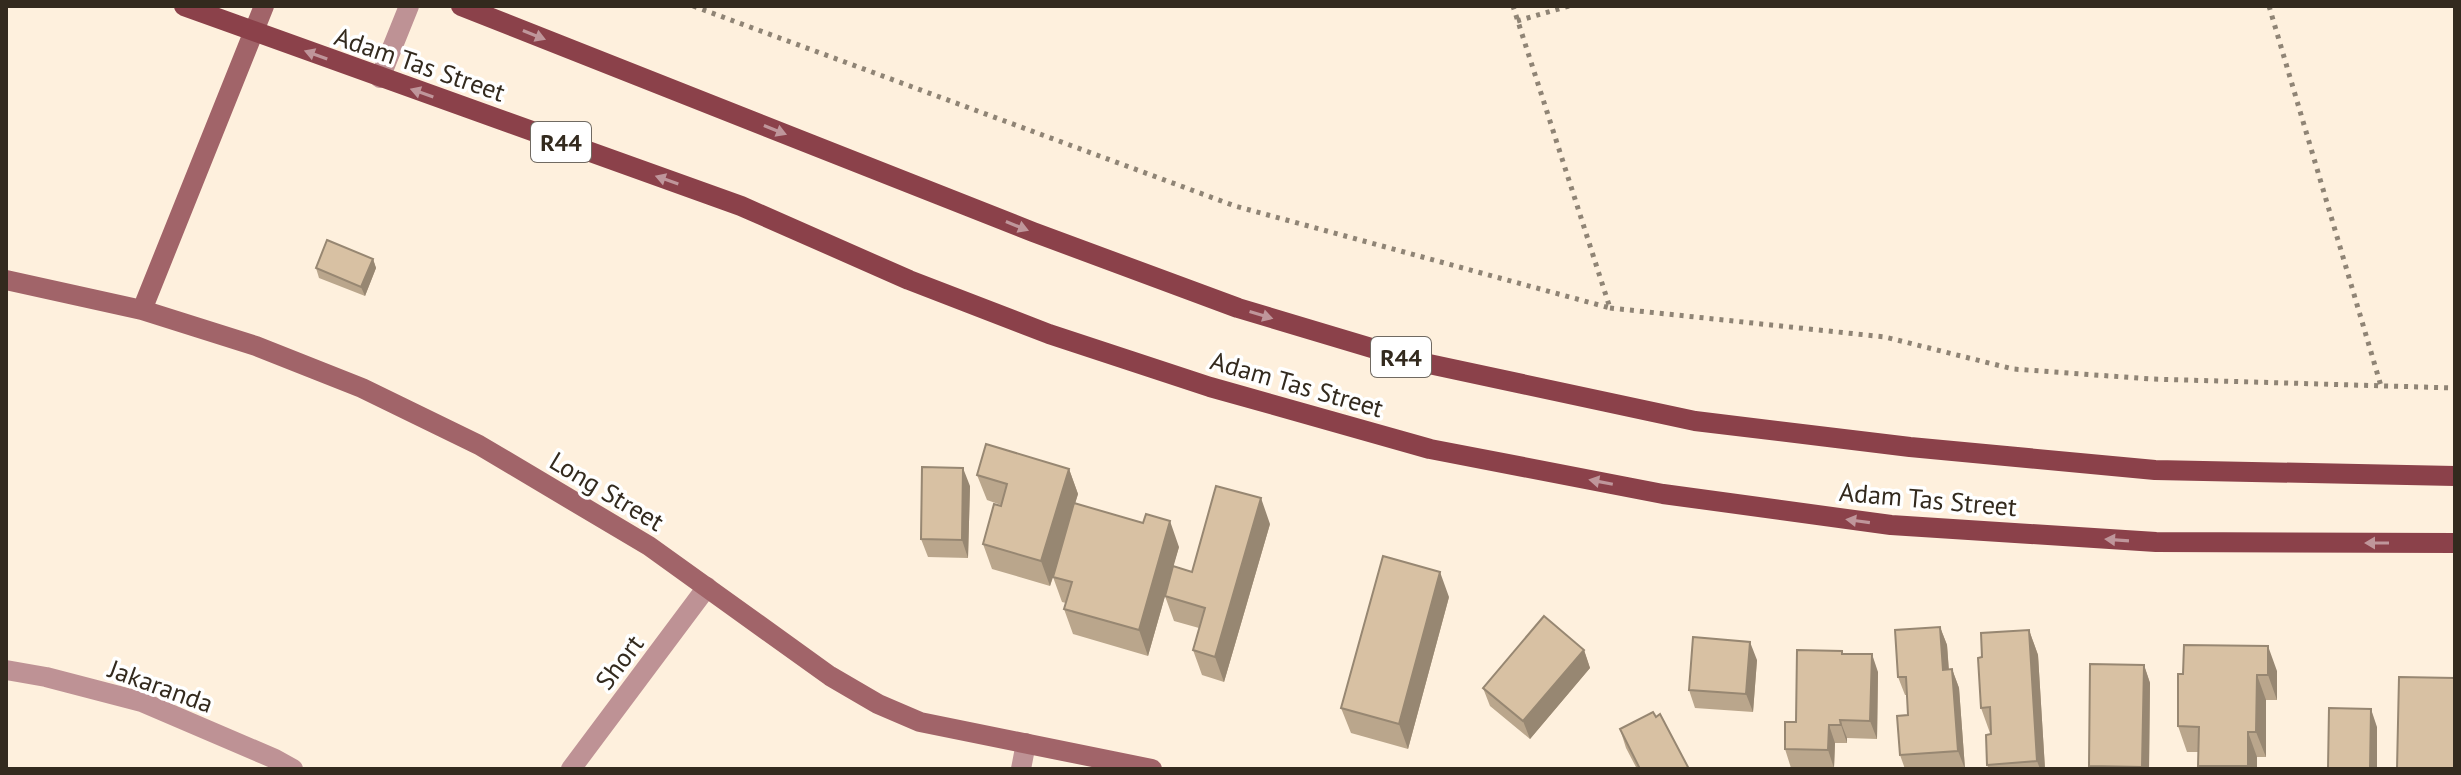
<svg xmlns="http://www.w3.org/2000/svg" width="2461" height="775" viewBox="0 0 2461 775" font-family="'PT Sans',sans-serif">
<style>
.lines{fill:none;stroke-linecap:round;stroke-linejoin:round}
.path{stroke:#8f8475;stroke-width:5;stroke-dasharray:4 6;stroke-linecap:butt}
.street{stroke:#be9295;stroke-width:20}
.secondary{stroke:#a16469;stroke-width:20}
.primary{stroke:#8b414a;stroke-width:20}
.wall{fill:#baa68c}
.shaded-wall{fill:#978772}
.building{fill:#d8c1a3;stroke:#978772;stroke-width:2}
.oneway{fill:#bf969b}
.labels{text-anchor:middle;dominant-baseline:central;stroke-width:7;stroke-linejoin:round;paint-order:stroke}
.shield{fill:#fff;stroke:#706a62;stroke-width:2}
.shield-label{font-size:24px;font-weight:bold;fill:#332a1e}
.street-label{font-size:26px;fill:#332a1e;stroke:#fff}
</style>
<rect width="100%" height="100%" fill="#fef0dd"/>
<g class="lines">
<!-- path -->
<path class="path" d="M693,6l542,200 375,102 -97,-302
M2269,6l112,380
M1517,21l52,-15
M1610,308l275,29 128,32 138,10 304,9"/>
<!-- street -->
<path class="street" d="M380,78l29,-72
M6,670l40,7 96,25 133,57 18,10
M571,769l136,-182
M1021,769l5,-26"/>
<!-- secondary -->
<path class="secondary" d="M6,280l136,30 114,36 106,42 117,57 170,101 181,130 48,28 42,18 232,47
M142,310l122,-304"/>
<!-- primary -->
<path class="primary" d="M184,6l557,200 168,74 140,54 161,53 220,62 233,45 228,31 265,17 299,1
M461,6l572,226 205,76 177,53 280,60 215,26 245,23 300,6"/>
</g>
<!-- wall -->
<path class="wall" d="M373,259l3,9 -11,28 -46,-18 -3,-10z
M1069,469l9,25 -3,9 104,44 -6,19 19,6 78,-48 -46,158 -22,-7 -9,-25 6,-22 -25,-7 -9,-25 -17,60 -75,-22 -9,-25 2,-6 -4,-1 -9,-25 2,-5 -5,14 -58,-17 -9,-25 18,-39 -14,-5 -10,-25z
M970,486l-2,72 -40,-1 -7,-18z
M1449,597l-41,152 -57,-16 -10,-25z
M1940,627l7,18 2,25 3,-1 7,19 6,81h-60l-5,-14 8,-40 -1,-20h-2l-7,-18z
M2029,630l9,25 7,114h-56l-2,-4 4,-32h-1l-9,-25 1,-51z
M1584,650l6,18 -60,71 -40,-33 -7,-18z
M1843,654l35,18 -1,67 -30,-1v5h-12l-1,25h-43l-6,-19 11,-27z
M1757,660l-4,52 -58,-4 -6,-18z
M2144,665l6,18 -1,86h-59l-1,-3z
M2277,671v29h-11v57h-9v12h-57l-2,-3 1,-14h-12l-9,-26 5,-52z
M1620,729l69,40h-52l-11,-21z"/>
<!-- shaded-wall -->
<path class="shaded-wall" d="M373,259l3,9 -11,28 -4,-9z
M963,468l7,18 -2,72 -6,-18z
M1069,469l9,25 -28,92 -9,-25z
M1261,498l9,26 -46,158 -9,-25z
M1170,521l9,26 -31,109 -9,-26z
M1440,572l9,25 -41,152 -9,-25z
M1940,627l7,18 3,43 -7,-18z
M2029,630l9,25 7,114h-5l-3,-8z
M1750,642l7,18 -4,52 -7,-18z
M2268,646l9,25v29l-9,-25z
M1584,650l6,18 -60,71 -7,-18z
M1872,654l6,18 -1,67 -7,-18z
M2144,665l6,18 -1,86h-6l-1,-2z
M1952,669l7,19 6,81 -7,-18z
M2257,675l9,25v57l-10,-25z
M2371,709l6,18v42h-7z
M1840,720l7,18v5l-6,-18z
M1829,725l6,18 -1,25 -6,-18z
M2248,732l9,25v12h-8l-1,-3z"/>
<!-- building -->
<path class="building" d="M327,240l46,19 -12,28 -45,-19z
M986,444l83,25 -28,92 -58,-17 11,-40 7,2 6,-22 -30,-9z
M922,467l41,1 -1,72 -41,-1z
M1216,486l45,12 -46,159 -22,-7 12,-42 -40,-12 8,-30 19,6z
M1074,503l69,20 3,-9 24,7 -31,109 -75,-21 8,-27 -19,-5z
M1383,556l57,16 -41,152 -58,-16z
M1544,616l40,34 -61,71 -40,-33z
M1940,627l3,43 9,-1 6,82 -58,4 -3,-39 11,-1 -2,-38h-8l-3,-47z
M2029,630l8,131 -50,4 -1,-30 5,-1 -1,-27 -9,1 -3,-50 4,-1 -1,-24z
M1693,637l57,5 -4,52 -57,-4z
M2184,645l84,1v29h-11l-1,57h-8v34h-50l1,-39 -21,-1v-52h5z
M1797,650l45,1v3h30l-2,67 -30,-1 1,5h-12l-1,25 -43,-1v-27h11z
M2090,664l54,1 -2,102 -53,-1z
M2399,677l56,1v91h-58z
M2329,708l42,1 -1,60h-42z
M1653,712l3,5 4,-3 29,55h-49l-20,-40z"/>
<!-- one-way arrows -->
<defs><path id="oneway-solid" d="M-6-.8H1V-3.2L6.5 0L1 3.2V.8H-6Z" transform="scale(2)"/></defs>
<g class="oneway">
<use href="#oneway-solid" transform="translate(534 35) rotate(22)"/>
<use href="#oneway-solid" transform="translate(316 55) rotate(-160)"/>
<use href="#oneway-solid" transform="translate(422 93) rotate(-161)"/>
<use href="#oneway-solid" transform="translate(775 130) rotate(22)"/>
<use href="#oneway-solid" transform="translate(667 180) rotate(-161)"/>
<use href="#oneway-solid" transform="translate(1017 226) rotate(22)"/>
<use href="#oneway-solid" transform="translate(1261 315) rotate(17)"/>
<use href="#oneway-solid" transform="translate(1601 482) rotate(-169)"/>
<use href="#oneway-solid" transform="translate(1858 521) rotate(-172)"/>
<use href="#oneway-solid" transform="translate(2117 540) rotate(-176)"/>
<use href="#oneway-solid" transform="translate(2377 543) rotate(-180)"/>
</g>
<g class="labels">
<!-- shield labels -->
<g class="shield">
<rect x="531" y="122" width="60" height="40" rx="6"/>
<rect x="1371" y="337" width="60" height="40" rx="6"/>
</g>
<g class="shield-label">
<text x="561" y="142">R44</text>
<text x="1401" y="357">R44</text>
</g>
<!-- street labels -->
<g class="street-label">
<text transform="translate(420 64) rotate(19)">Adam Tas Street</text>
<text transform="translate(1297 384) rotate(16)">Adam Tas Street</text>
<text transform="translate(607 491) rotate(31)">Long Street</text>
<text transform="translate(1928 499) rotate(5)">Adam Tas Street</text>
<text transform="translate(619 662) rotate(-53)">Short</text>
<text transform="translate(161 686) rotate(20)">Jakaranda</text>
</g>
</g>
<!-- border -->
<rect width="2461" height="775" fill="none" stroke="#332a1e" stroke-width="16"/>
</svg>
